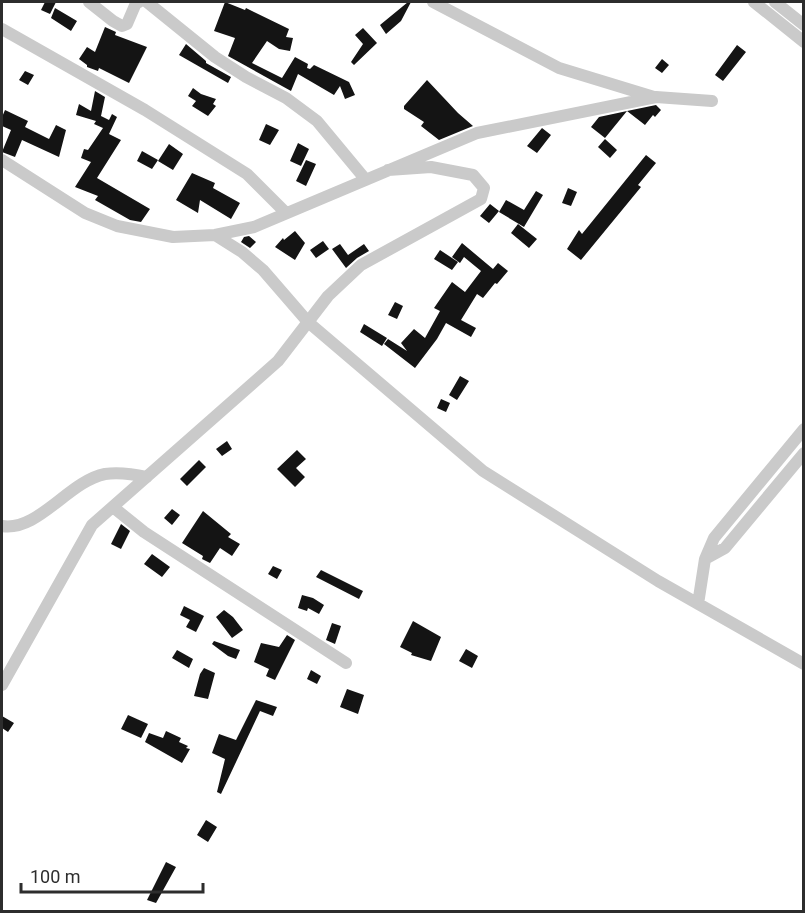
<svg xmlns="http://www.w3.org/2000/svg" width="805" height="913" viewBox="0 0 805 913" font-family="Roboto,sans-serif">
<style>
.building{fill:#141414}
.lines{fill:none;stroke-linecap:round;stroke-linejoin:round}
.minor{stroke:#cacaca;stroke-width:12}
</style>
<rect width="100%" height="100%" fill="#fff"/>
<!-- building -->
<path class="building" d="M45,2h11l-6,12 -9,-4z
M225,2l20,8 1,-2 43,21 -3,8 7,1 -3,13 -11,-2 -12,-8 -15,22 30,15 13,-21 13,7 -1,4 3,1 4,-4 35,17 6,13 -10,4 -5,-13 -6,9 -36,-21 -7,17 -63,-35 7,-18 -21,-7z
M408,2h3l-10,19 -15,13 -6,-9z
M55,8l22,13 -6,10 -20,-13z
M105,27l11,5 -1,3 32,12 -18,36 -30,-15 -1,3 -11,-4v-2l-8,-6 8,-12 8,5z
M363,28l14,15 -23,22 -3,-3 12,-18 -8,-9z
M186,44l20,17v2l25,14 -3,6 -49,-28z
M737,45l9,7 -23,29 -8,-6z
M662,59l7,6 -7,8 -7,-5z
M25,71l9,4 -6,10 -9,-5z
M427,80l31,33 15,13 -34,14 -18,-14 3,-4 -20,-13v-3z
M193,88l8,6 15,5 -3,5 3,2 -8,10 -16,-10 4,-5 -8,-5z
M95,91l10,6 -4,19 8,4 3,-6 5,3 -8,17 12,6 -24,38 53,31 -9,13 -11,-2 -35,-20 3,-4 -23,-9 16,-25 -10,-4 3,-9 4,1 15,-22 -9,-4 2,-3 -20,-6 3,-11 12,7z
M656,105l5,5 -6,7 -2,-2 -8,10 -18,-14z
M5,110l23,11 -3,6 24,12 7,-14 10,5 -7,27 -37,-17 -7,17 -13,-5 9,-22 -9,-4v-9z
M627,111l-22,27 -14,-11 8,-10z
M266,124l13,6 -9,15 -11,-5z
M542,128l9,7 -14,18 -10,-7z
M605,139l12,11 -7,8 -12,-11z
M298,143l11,6 -8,17 -11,-5z
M169,144l14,10 -10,16 -15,-9z
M142,151l16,9 -6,9 -15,-8z
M646,155l10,8 -18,22 3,2 -60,73 -14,-11 12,-19 3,4z
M306,160l10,4 -10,22 -10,-5z
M192,173l23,10 -2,5 27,15 -9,16 -31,-19 -2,13 -22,-13z
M568,188l9,4 -6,14 -9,-3z
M536,191l7,4 -19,32 -25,-15 7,-12 18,10z
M490,204l9,7 -10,12 -9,-7z
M518,224l19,15 -8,9 -18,-15z
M295,231l10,12 -10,17 -20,-13 8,-9 1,2z
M249,236l7,6 -6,6 -9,-6 3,-5z
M323,241l6,8 -13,9 -6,-8z
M462,243l31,26 5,-6 10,8 -11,13 -2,-1 -12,15 -6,-4 -16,26 15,8 -5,9 -25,-14 -9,16 -22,29 -31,-24 4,-5 19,12 -6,-8 13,-14 11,9 15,-27 -6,-3 18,-26 13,10 16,-21 -17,-14 -4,6 -8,-6z
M340,244l8,11 16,-11 5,7 -12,7 -11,10 -14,-19z
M440,250l18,12 -6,8 -18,-11z
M395,302l8,4 -6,13 -9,-4z
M364,324l23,14 -5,8 -22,-14z
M460,376l9,5 -12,19 -8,-5z
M441,399l9,4 -4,9 -9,-4z
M227,441l5,8 -10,7 -6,-7z
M297,450l9,9 -10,9 9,9 -10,10 -18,-18z
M199,460l7,7 -19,19 -7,-7z
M172,509l8,6 -8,10 -8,-7z
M203,511l28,23 -3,3 12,7 -8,12 -12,-8 -10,15 -8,-4 1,-3 -21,-13z
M121,524l9,7 -9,18 -10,-5z
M152,554l18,13 -8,10 -18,-13z
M273,566l9,4 -5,9 -9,-5z
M321,570l42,21 -4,8 -43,-22z
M302,595l11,3 11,7 -5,9 -11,-6 -1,3 -9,-3z
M184,606l20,10 -8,16 -10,-5 4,-7 -10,-5z
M224,610l9,7 10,13 -11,8 -16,-21z
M413,621l28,16 -10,24 -20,-6 1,-2 -12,-6z
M332,623l9,3 -6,18 -9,-4z
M287,635l8,5 -20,40 -9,-4 3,-7 -15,-7 7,-19 18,4z
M214,641l26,9 -4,9 -8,-3 -16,-12z
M466,649l12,7 -6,12 -13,-7z
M177,650l16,9 -4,9 -17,-10z
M204,668l11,5 -7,26 -14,-3 6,-22z
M311,670l10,6 -4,8 -10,-5z
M347,689l17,6 -6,19 -18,-7z
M256,700l21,7 -4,9 -13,-5 -39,83 -4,-2 8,-33 -13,-6 7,-19 17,6z
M128,715l20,9 -7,14 -20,-9z
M2,716l12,7 -6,9 -6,-4z
M166,731l15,7 -2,4 9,4 -2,2 4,1 -8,14 -37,-21 4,-9 14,5z
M206,820l11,7 -9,15 -11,-7z
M166,862l10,5 -20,36 -9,-3z"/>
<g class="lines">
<!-- minor -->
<path class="minor" d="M89,2l24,19 9,5 5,-2 9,-21 3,-1
M147,2l68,55 31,20 40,21 31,23 49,59
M433,2l126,66 95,29
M754,2l50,40
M775,2l29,23
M2,29l143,81 102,64 39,39
M2,160l83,53 32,13 56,11 42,-2 39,-8 223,-94 179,-36 56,4
M215,235l27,17 21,18 45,52 175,149 175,110 146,83
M804,429l-90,109 -9,21 20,-11 79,-95
M113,507l31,25 202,131
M2,526c36,6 67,-45 103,-52 15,-2 28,0 42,3
M698,604l7,-45
M2,685l90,-160 186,-164 50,-65 33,-31 120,-66 3,-11 -11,-13 -42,-8 -43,3"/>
</g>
<!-- border -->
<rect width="805" height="913" fill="none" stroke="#2d2d2d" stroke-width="6"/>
<!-- scale -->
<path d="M21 883v9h182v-9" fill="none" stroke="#2d2d2d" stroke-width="3"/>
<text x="30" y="883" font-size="18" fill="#2d2d2d" stroke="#ffffff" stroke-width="4.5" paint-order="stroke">100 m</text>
</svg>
